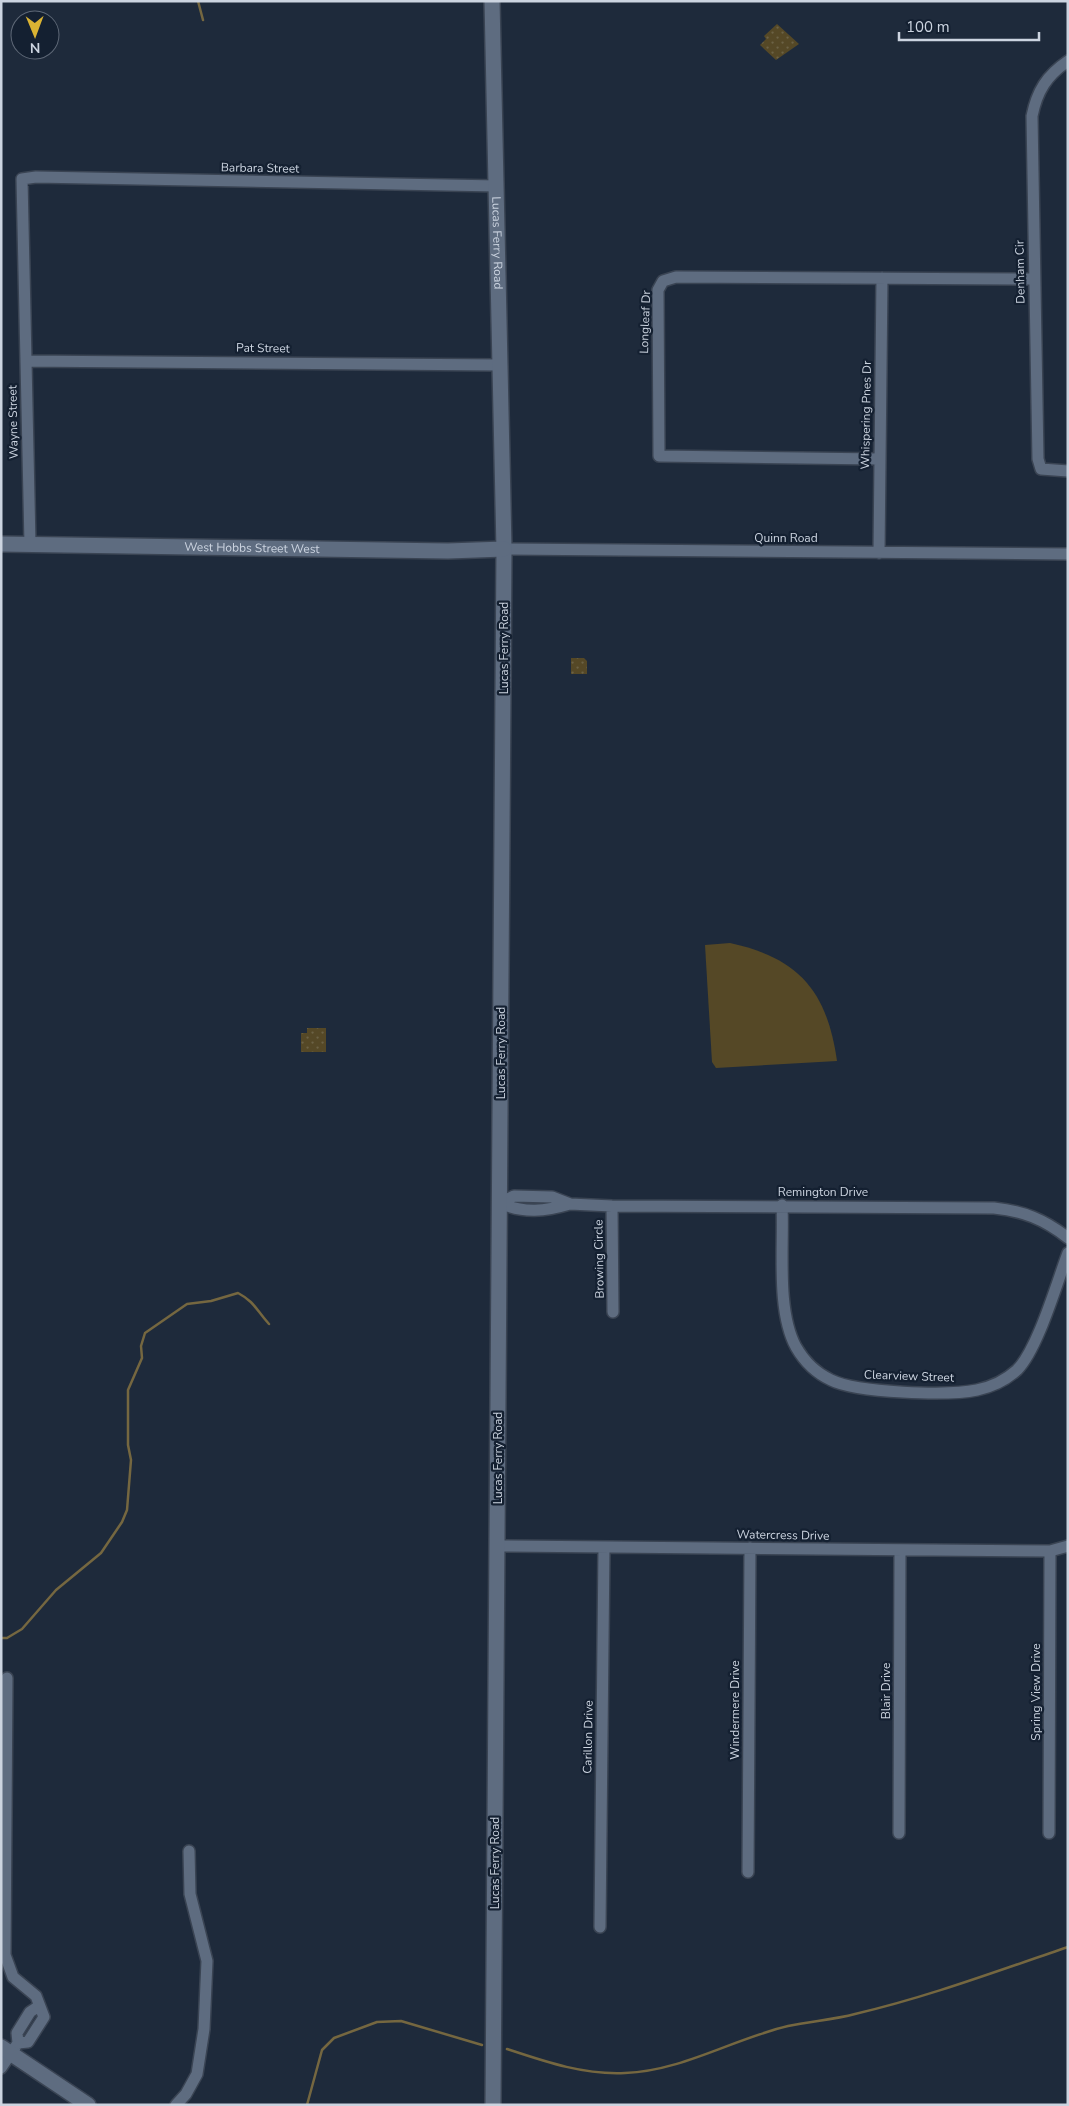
<svg xmlns="http://www.w3.org/2000/svg" width="1069" height="2106" viewBox="0 0 1069 2106" font-family="'Nunito Sans',sans-serif">
<style>
.grass{fill:url(#grass-dots)}
.pitch{fill:#554826}
.lines{fill:none;stroke-linecap:round;stroke-linejoin:round}
.stream{stroke:#756740;stroke-width:2.5}
.street-casing{stroke:#3a4453;stroke-width:14}
.secondary-casing{stroke:#3a4453;stroke-width:18}
.street{stroke:#5e6c80;stroke-width:11}
.secondary{stroke:#5e6c80;stroke-width:15}
.labels{text-anchor:middle;dominant-baseline:central;stroke-width:4.5;stroke-linejoin:round;paint-order:stroke}
.street-label{font-size:12px;fill:#ccd4e0;stroke:#142031}
</style>
<defs>
<pattern id="grass-dots" width="8" height="8" patternUnits="userSpaceOnUse" patternTransform="scale(1.25)"><rect width="8" height="8" fill="#554826"/><path d="M2 2h.1M6 6h.1" fill="none" stroke="#6c6245" stroke-width="1.8" stroke-linecap="round"/></pattern>
</defs>
<rect width="100%" height="100%" fill="#1e2a3b"/>
<!-- grass -->
<path class="grass" d="M777,24l22,20 -23,16 -16,-15 6,-6 -2,-3z
M571,658h13l3,3v13h-16z
M307,1028h19v24h-25v-19h6z"/>
<!-- pitch -->
<path class="pitch" d="M730,943c69,15 97,48 107,118l-121,7 -4,-6 -7,-117z"/>
<g class="lines">
<!-- stream -->
<path class="stream" d="M198,1l5,19
M1,1638h6l15,-9 34,-39 45,-37 21,-31 5,-12 4,-50 -3,-15v-55l14,-32 -1,-12 4,-13 42,-29 24,-3 27,-8c17,9 18,17 31,31
M507,2049c39,13 77,26 118,24 57,-2 108,-34 163,-47 22,-5 45,-6 67,-12 73,-17 142,-43 213,-67
M307,2105l15,-55 12,-12 43,-16 24,-1 81,24"/>
<!-- street casing -->
<g class="street-casing">
<path id="street" d="M1068,61c-21,14 -31,30 -36,55l6,343 3,10 27,2
M26,361l473,4
M879,459l-220,-3 -1,-166 5,-9 13,-4 358,2
M30,544l-8,-365 14,-2 461,9
M504,549l564,5
M879,553l3,-275
M500,1203l14,-7 38,1 18,7 42,2 382,2c29,3 50,11 74,30
M500,1203c24,11 46,8 70,1
M782,1205c2,42 -6,105 14,142 8,14 20,26 35,33 26,13 117,16 146,10 14,-3 29,-10 40,-20 21,-21 40,-88 51,-117
M612,1206l1,106
M497,1546l553,5 18,-5
M7,1678l-2,277 8,22 23,19 8,21 -16,25 -10,1
M899,1833l1,-283
M1049,1833l1,-282
M748,1872l2,-324
M600,1927l4,-380
M1,2068l17,-25 -1,-10 13,-21 9,-6
M176,2105l10,-11 11,-20 7,-45 3,-68 -17,-67 -1,-43"/>
</g>
<!-- secondary casing -->
<g class="secondary-casing">
<g id="secondary">
<path id="s1" d="M492,1l12,548 -11,1556"/>
<path id="s2" d="M1,544l447,7 56,-2"/>
<path d="M1,2047l87,58"/>
</g>
</g>
<!-- street -->
<use href="#street" class="street"/>
<!-- secondary -->
<use href="#secondary" class="secondary"/>
</g>
<g class="labels">
<!-- street labels -->
<g class="street-label">
<text transform="translate(260 168) rotate(1)">Barbara Street</text>
<text stroke="none"><textPath href="#s1" startOffset="242">Lucas Ferry Road</textPath></text>
<text transform="translate(1020 272) rotate(-91)">Denham Cir</text>
<text transform="translate(645 322) rotate(-88)">Longleaf Dr</text>
<text transform="translate(263 348) rotate(1)">Pat Street</text>
<text transform="translate(866 415) rotate(-89)">Whispering Pnes Dr</text>
<text transform="translate(13 422) rotate(-91)">Wayne Street</text>
<text x="786" y="538">Quinn Road</text>
<text stroke="none"><textPath href="#s2" startOffset="251">West Hobbs Street West</textPath></text>
<text transform="translate(504 648) rotate(-90)">Lucas Ferry Road</text>
<text transform="translate(501 1053) rotate(-90)">Lucas Ferry Road</text>
<text x="823" y="1192">Remington Drive</text>
<text transform="translate(599 1259) rotate(-91)">Browing Circle</text>
<text transform="translate(909 1376) rotate(2)">Clearview Street</text>
<text transform="translate(498 1458) rotate(-90)">Lucas Ferry Road</text>
<text transform="translate(783 1535) rotate(1)">Watercress Drive</text>
<text transform="translate(886 1691) rotate(-90)">Blair Drive</text>
<text transform="translate(1036 1692) rotate(-90)">Spring View Drive</text>
<text transform="translate(735 1710) rotate(-90)">Windermere Drive</text>
<text transform="translate(588 1737) rotate(-89)">Carillon Drive</text>
<text transform="translate(495 1863) rotate(-90)">Lucas Ferry Road</text>
</g>
</g>
<!-- border -->
<rect width="1069" height="2106" fill="none" stroke="#ccd4e0" stroke-width="5"/>
<!-- north arrow -->
<g transform="translate(35 35) rotate(179)"><circle r="24" fill="#142031" stroke="#5e6877"/>
<path d="M0-4L9 19L0 12L-9 19Z" fill="#dab333"/>
<text y="-8" font-size="14" font-weight="bold" text-anchor="middle" fill="#ccd4e0">N</text>
</g>
<!-- scale -->
<path d="M899 32v8h140v-8" fill="none" stroke="#ccd4e0" stroke-width="2.5"/>
<text x="906" y="32" font-size="15" fill="#ccd4e0" stroke="#142031" stroke-width="4" paint-order="stroke">100 m</text>
</svg>
